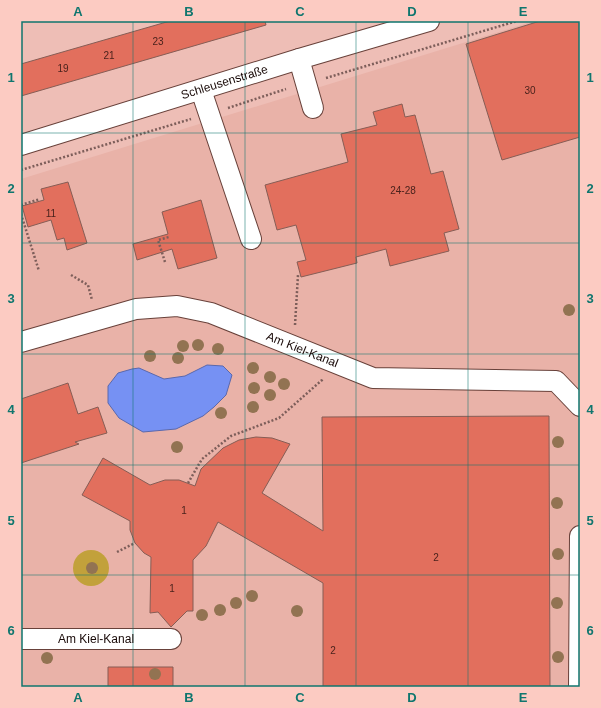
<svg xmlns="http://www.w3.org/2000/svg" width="601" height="708" viewBox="0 0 601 708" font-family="Helvetica,sans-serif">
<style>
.built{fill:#e9b2a8}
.green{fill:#c2a13b}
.water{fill:#7691f3;stroke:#5a68ac}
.building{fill:#e26f5d;stroke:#865d55}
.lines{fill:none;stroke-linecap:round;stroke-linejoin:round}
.minor-casing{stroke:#68413a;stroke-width:22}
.path{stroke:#7d5e5a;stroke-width:2.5;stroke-dasharray:2 2;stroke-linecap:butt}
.minor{stroke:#fff;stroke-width:20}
.tree{fill:#927352}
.grid{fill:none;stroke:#0f766e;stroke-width:1;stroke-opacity:0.55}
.labels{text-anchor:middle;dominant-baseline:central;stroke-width:3;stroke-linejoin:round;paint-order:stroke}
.number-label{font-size:10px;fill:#4a221c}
.street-label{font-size:12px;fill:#180907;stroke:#fccbc2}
.neatline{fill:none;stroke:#0f766e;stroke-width:1.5}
.grid-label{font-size:13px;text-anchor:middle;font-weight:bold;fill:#0f766e}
</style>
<rect width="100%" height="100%" fill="#eebeb6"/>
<!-- built -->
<path class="built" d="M534,21h46v666h-559v-508z"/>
<!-- green -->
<path class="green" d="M73 568a18 18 0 1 1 36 0a18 18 0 1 1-36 0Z"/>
<!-- water -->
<path class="water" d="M207,365l16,1 9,9 -6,20 -12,12 -11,9 -27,13 -33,3 -24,-14 -11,-15v-17l10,-13 14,-4 7,-1 25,11 21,-3z"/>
<!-- building -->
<path class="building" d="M170,21h95l1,4 -245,71v-32z
M540,21h40v116l-78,23 -36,-116z
M402,104l3,13 10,-2 16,59 12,-3 16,58 -15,4 5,18 -59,15 -4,-17 -30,8 1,6 -56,14 -4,-15 9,-2 -10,-35 -19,5 -12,-45 83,-23 -7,-28 36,-9 -4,-13z
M68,182l19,61 -20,7 -3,-12 -7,2 -6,-20 -23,7 -6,-21 22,-6 -3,-11z
M201,200l16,58 -39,11 -6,-20 -35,11 -4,-16 35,-10 -6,-22z
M68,383l10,31 20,-7 9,26 -32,9 4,2 -58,19v-64z
M549,416l1,271h-227v-104l-105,-61 -12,24 -13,14v51h-6l-16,16 -13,-15 -8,1 1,-56 -7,-4 -9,-10 -5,-13v-9l-48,-26 21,-37 47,27 15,-5h14l16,6 6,-17 22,-21 16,-8 17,-3 16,1 18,6 -28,49 61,38 -1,-114z
M108,667h65v20h-65z"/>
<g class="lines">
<!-- minor casing -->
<g class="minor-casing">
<g id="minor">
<path d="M299,59l14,49"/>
<path d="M201,90l50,149"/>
<path id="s1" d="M21,145l278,-86 130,-38"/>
<path id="s2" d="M21,342l115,-33 41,-3 34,7 162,65 183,3 24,25"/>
<path id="s3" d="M21,639h150"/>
<path d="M579,687l1,-151"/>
</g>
</g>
<!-- path -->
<path class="path" d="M326,78l191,-57
M228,108l58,-19
M21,170l170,-51
M21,205l19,-6
M21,214l18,57
M165,262l-7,-22 11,-3
M71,275l17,10 4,15
M295,325l3,-50
M188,483l14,-24 29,-23 48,-18 43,-38 1,-2
M117,552l18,-9"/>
<!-- minor -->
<use href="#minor" class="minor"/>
</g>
<!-- trees -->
<g class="tree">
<circle cx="569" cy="310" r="6"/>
<circle cx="198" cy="345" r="6"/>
<circle cx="183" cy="346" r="6"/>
<circle cx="218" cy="349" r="6"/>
<circle cx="150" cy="356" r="6"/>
<circle cx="178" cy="358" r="6"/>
<circle cx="253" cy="368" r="6"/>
<circle cx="270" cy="377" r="6"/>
<circle cx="284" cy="384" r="6"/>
<circle cx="254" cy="388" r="6"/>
<circle cx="270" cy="395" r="6"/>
<circle cx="253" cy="407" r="6"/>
<circle cx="221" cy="413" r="6"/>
<circle cx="558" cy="442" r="6"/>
<circle cx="177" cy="447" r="6"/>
<circle cx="557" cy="503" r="6"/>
<circle cx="558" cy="554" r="6"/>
<circle cx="92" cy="568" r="6"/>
<circle cx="252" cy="596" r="6"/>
<circle cx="236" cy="603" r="6"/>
<circle cx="557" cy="603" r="6"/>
<circle cx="220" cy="610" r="6"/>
<circle cx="297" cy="611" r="6"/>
<circle cx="202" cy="615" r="6"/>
<circle cx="558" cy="657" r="6"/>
<circle cx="47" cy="658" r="6"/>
<circle cx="155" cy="674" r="6"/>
</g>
<!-- grid -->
<path class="grid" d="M133,21v666M245,21v666M356,21v666M468,21v666M21,133h559M21,243h559M21,354h559M21,465h559M21,575h559"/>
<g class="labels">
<!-- number labels -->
<g class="number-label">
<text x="158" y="41">23</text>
<text x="109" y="55">21</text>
<text x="63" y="68">19</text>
<text x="530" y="90">30</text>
<text x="403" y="190">24-28</text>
<text x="51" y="213">11</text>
<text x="184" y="510">1</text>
<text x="436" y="557">2</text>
<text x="172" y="588">1</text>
<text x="333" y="650">2</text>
</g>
<!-- street labels -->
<g class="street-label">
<text stroke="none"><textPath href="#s1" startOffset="213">Schleusenstraße</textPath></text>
<text stroke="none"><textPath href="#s2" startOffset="294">Am Kiel-Kanal</textPath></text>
<text stroke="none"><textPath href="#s3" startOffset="75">Am Kiel-Kanal</textPath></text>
</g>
</g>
<!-- border -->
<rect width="601" height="708" fill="none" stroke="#fccbc2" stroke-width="44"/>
<rect x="22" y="22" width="557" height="664" class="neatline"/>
<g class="grid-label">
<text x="78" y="16">A</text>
<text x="189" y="16">B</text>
<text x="300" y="16">C</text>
<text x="412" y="16">D</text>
<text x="523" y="16">E</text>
<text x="11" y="82">1</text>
<text x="590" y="82">1</text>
<text x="11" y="193">2</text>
<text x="590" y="193">2</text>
<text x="11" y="303">3</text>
<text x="590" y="303">3</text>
<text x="11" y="414">4</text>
<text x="590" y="414">4</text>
<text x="11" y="525">5</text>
<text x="590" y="525">5</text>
<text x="11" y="635">6</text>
<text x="590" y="635">6</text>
<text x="78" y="702">A</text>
<text x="189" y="702">B</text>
<text x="300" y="702">C</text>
<text x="412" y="702">D</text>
<text x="523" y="702">E</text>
</g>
</svg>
